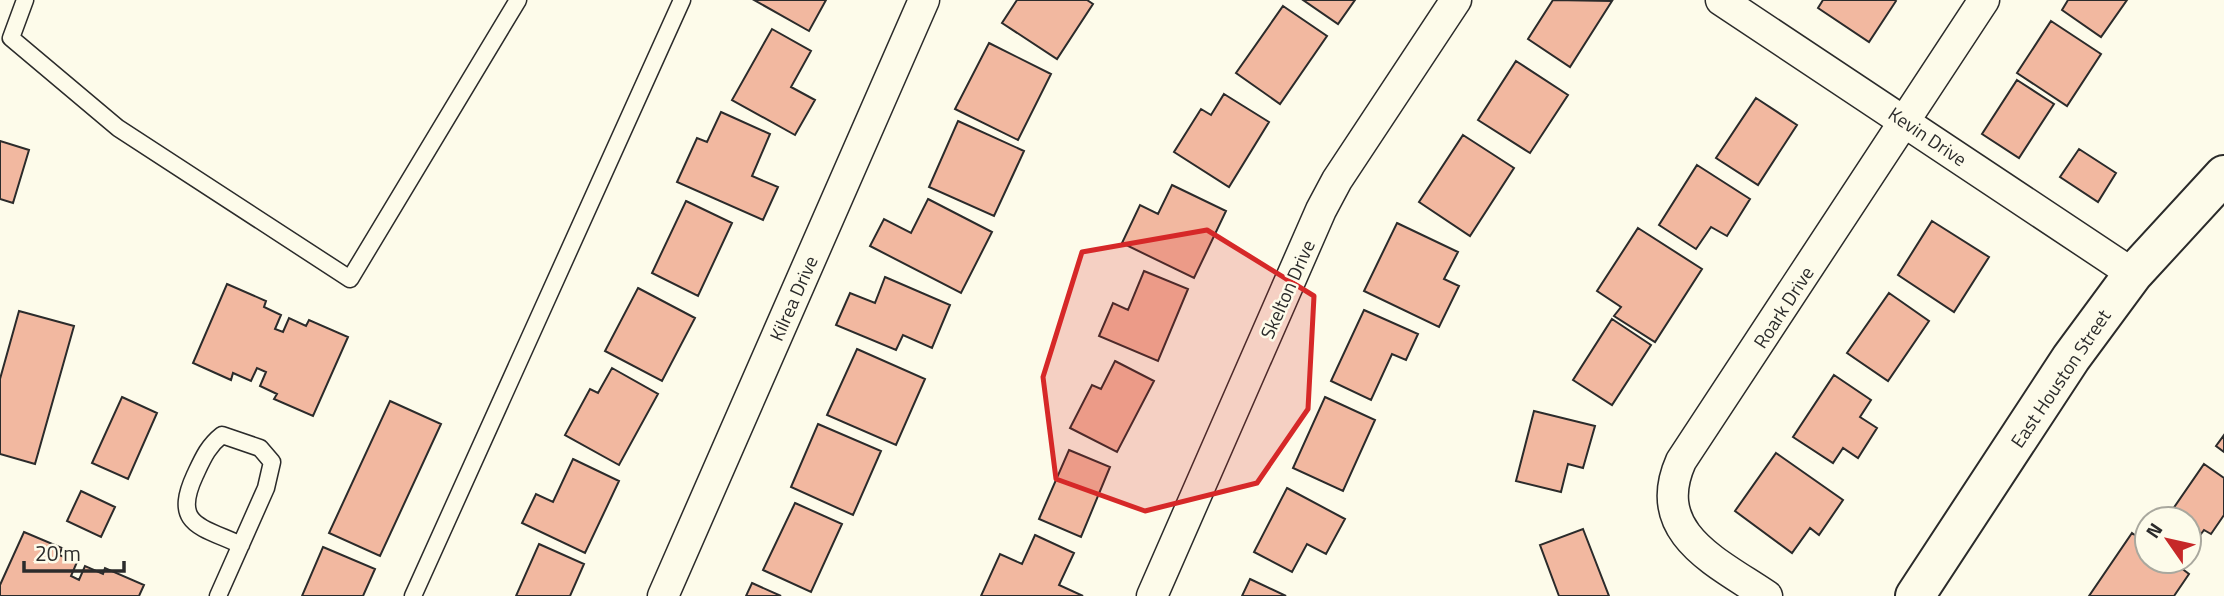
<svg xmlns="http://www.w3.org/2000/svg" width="2224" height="596" viewBox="0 0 2224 596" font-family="'Titillium Web',sans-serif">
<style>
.building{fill:#f2b8a0;stroke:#2b2b2b;stroke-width:2}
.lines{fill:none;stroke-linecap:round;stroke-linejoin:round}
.service-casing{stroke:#2b2b2b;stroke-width:19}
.minor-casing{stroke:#2b2b2b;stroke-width:33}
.secondary-casing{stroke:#2b2b2b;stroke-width:42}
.service{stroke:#fdfbea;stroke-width:16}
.minor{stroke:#fdfbea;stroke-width:30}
.secondary{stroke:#fdfbea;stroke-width:38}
.marked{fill:#d62828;fill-opacity:0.2;stroke:#d62828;stroke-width:5;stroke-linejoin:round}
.labels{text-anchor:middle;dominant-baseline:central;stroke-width:5;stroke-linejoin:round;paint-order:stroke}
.street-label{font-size:19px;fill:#2b2b2b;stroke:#fdfbea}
</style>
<rect width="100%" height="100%" fill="#fdfbea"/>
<!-- building -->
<path class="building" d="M754,0h72l-17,31z
M1017,0h70l6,4 -36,55 -55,-36z
M1303,0h52l-17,24z
M1553,0l59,1 -42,66 -42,-28z
M1823,0h72l1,1 -27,41 -51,-34z
M2068,0h59l-26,37 -39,-27z
M1283,6l44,30 -47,68 -44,-31z
M2051,21l50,33 -34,52 -50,-33z
M772,29l39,22 -20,36 24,13 -20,35 -63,-35z
M989,43l62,31 -33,66 -63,-31z
M1516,61l52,34 -38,58 -52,-33z
M2017,80l37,24 -35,54 -37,-24z
M1224,94l45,28 -40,65 -55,-35 27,-43 10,6z
M1756,98l41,27 -39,60 -42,-27z
M721,112l49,22 -18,42 26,11 -15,33 -86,-38 20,-44 10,4z
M958,121l66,30 -30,65 -65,-29z
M1463,135l51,33 -44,68 -51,-34z
M0,141l29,9 -16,53 -13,-4z
M2079,149l37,24 -18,29 -38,-25z
M1697,165l53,34 -23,37 -16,-9 -15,22 -37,-24z
M1172,185l54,26 -32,67 -72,-35 18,-38 18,9z
M928,199l64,33 -31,61 -91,-47 14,-27 27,14z
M686,201l46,22 -34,73 -46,-23z
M1932,221l57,36 -35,55 -56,-37z
M1397,223l61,29 -14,27 15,7 -20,41 -75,-36z
M1638,228l64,41 -47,73 -41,-26 7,-9 -24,-16z
M1144,271l44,18 -30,72 -59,-25 14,-33 15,7z
M885,277l65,28 -18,43 -29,-13 -7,15 -60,-25 14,-32 25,10z
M227,284l39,17 -2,6 17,8 -6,14 8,3 6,-14 17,8 3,-6 39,17 -35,79 -39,-17 3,-5 -17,-8 6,-14 -9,-4 -6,13 -18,-8 -2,7 -38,-17z
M638,288l57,30 -33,63 -57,-30z
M1889,293l40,28 -41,60 -41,-28z
M1364,310l54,24 -12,26 -14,-6 -21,46 -40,-19z
M19,311l55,15 -39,138 -35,-10v-75z
M1612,319l39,26 -39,60 -39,-25z
M857,349l68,30 -29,66 -69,-30z
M1115,361l39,20 -37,71 -47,-24 22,-43 9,4z
M612,368l46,26 -39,71 -54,-30 25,-46 8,4z
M1834,375l37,25 -11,17 17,11 -19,30 -15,-10 -10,15 -40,-26z
M122,397l35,16 -29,66 -36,-16z
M1325,397l50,23 -32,71 -50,-23z
M390,401l51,23 -61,132 -51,-23z
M1534,411l61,15 -12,42 -15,-4 -7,28 -45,-11z
M818,424l63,27 -28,64 -62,-28z
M2224,435v17l-8,-6z
M1069,450l41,17 -29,70 -42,-18z
M1776,453l67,47 -24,35 -9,-7 -18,25 -57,-42z
M573,459l46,22 -34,72 -63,-30 14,-29 17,8z
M2204,464l20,14v37l-13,19 -7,-4 -15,20v-31h-23z
M1287,488l58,31 -19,35 -19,-10 -15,28 -38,-20z
M81,491l34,16 -14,30 -34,-16z
M795,503l47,21 -31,68 -48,-22z
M1583,529l26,67h-50l-19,-51z
M24,532l38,16 -3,7 18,7 -6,14 8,4 6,-14 18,8 2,-6 39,17 -5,11h-139v-11z
M2132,533l15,11v17h25l17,13 -15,22h-85z
M1035,535l39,18 -15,32 24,11h-102l19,-42 22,10z
M539,544l45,20 -14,32h-54z
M323,547l52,22 -12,27h-61z
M1250,579l36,17h-44z
M752,583l29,13h-35z"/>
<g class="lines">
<!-- service casing -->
<g class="service-casing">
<path id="service" d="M25,0l-14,38 107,90 232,151 168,-279
M218,596l48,-108 6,-26 -12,-14 -38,-13c-14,11 -19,23 -27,40 -23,50 5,51 46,70
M413,596l269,-596"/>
</g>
<!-- minor casing -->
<g class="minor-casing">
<path id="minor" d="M1721,0l412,274
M663,596l261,-596
M1152,596l169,-386 16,-30 119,-180
M1767,596c-50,-34 -118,-63 -86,-135l303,-461"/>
</g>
<!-- secondary casing -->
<g class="secondary-casing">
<path id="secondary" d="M1915,596l156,-238 62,-84 91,-99"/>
</g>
<!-- service -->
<use href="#service" class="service"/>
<!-- minor -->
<use href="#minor" class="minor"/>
<!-- secondary -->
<use href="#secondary" class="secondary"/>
</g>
<!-- marked area -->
<path class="marked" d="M1207,230l107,66 -6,113 -51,74 -112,28 -89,-32 -13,-102 39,-125z"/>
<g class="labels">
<!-- street labels -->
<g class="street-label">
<text transform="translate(1928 136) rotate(34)">Kevin Drive</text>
<text transform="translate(1287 289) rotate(-66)">Skelton Drive</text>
<text transform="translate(793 298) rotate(-66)">Kilrea Drive</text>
<text transform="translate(1783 307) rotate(-57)">Roark Drive</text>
<text transform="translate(2060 378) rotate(-56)">East Houston Street</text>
</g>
</g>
<!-- north arrow -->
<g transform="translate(2168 540) rotate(304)"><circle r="33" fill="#fdfbea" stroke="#a9a89e" stroke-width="2"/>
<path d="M0-5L12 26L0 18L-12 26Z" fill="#c62828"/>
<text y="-10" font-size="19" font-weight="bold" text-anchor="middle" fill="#2b2b2b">N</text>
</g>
<!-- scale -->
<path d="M24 561v10h100v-10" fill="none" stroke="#2b2b2b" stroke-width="3.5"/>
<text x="35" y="561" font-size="21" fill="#2b2b2b" stroke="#fdfbea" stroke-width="5" paint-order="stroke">20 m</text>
</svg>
